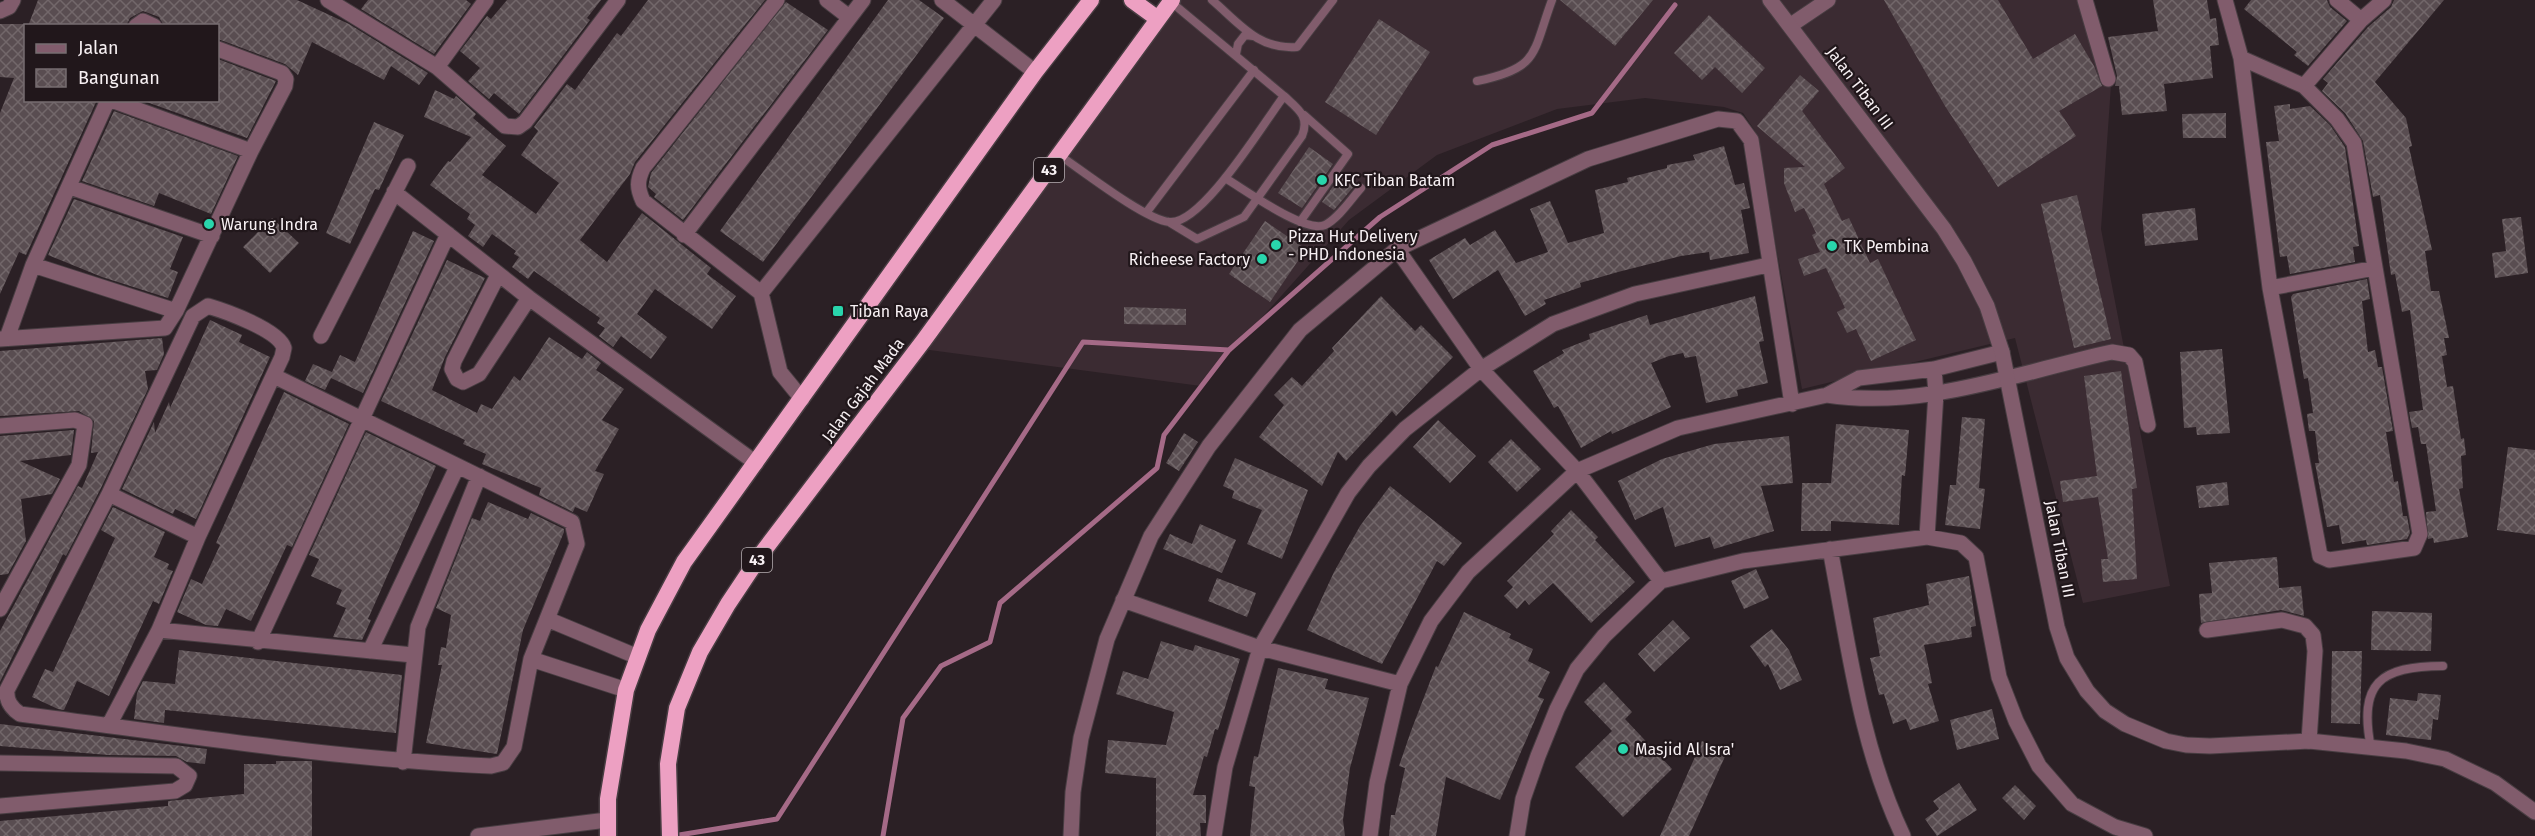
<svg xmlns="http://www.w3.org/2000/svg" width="2535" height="836" viewBox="0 0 2535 836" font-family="'Fira Sans',sans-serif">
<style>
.built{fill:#3b2b32}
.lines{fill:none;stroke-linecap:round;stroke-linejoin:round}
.stream{stroke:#a56a87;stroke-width:5}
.building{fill:url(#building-cross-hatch)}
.service-casing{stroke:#483d42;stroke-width:10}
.minor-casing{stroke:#483d42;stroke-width:17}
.tertiary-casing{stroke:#483d42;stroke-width:17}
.trunk-casing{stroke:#483d42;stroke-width:19}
.service{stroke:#815c6c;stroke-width:8}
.minor{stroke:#815c6c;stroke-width:15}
.tertiary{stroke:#815c6c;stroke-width:15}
.trunk{stroke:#eda0c2;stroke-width:16}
.poi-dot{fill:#29d5ac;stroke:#21171b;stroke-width:2}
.labels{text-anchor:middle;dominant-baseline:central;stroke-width:4.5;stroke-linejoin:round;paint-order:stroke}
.shield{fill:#21171b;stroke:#b7afb2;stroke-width:1.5}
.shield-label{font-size:15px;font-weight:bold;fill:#f7f0f3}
.street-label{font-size:16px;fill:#f7f0f3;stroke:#21171b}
.poi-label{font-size:16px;fill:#f7f0f3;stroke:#21171b;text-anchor:start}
</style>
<defs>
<pattern id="building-cross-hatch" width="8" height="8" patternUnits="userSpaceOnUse" patternTransform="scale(1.5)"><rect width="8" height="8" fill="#594d51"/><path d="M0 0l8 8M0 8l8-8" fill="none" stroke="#72676a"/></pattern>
</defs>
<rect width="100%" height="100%" fill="#2b2025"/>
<!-- built -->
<path class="built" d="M1176,0h906l29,85 -10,144 69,357 -87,17 -68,-265 -213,51 -47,-258 -12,-18 -19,-6 -79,-9 -88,11 -120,46 -88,65 -148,166 -279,-37z"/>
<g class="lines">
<!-- stream -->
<path class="stream" d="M673,836l104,-17 306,-477 146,8
M883,836l20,-118 38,-52 49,-24 10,-39 157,-135 7,-33 65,-85 151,-133 112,-72 100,-32 83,-108"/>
</g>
<!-- building -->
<path class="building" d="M38,0h259l52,24 79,49 -9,12 -28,-19 -7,14 -72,-38 -14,33 -13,-11 -67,-25v-13h-54l-5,-9 -16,-6 -13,7 -4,8h-98z
M368,0h98l5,4 -37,50 -73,-45z
M507,0h94l-14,18 3,2 -71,94 -25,-21 -5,6 -21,-18 12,-13 -20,-17 27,-35 4,3z
M648,0h117l-130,162 -5,12 -50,66 27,22 35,-49 69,55 -4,6 29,22 -24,33 -57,-40 -18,25 30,23 -16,22 -30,-23 -8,11 -14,-11 6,-8 -8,-5 3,-5 -66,-47 -6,8 -16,-12 7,-10 -5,-3 2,-3 -24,-17 -9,13 -15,-11 7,-11 -8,-6 3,-5 -40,-29 18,-24 2,1 21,-25 -47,-20 11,-27 19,9 2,-3 20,18 -3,4 33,28 -24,29 54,39 23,-31 -38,-28 17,-24 -4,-4 33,-43 8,6 42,-57 4,3z
M888,0h31l25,18 -181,244 -43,-31z
M1560,0h93l-38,46z
M1884,0h114l35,59 42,-25 19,32 8,20 -43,25 17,25 -78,51 -53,-81z
M2153,0h54l3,19 6,-1 3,27 -9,1 3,32 -49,6 3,27 -45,4 -3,-29h-4l2,-10 -9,-39 50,-6z
M2251,0h76l3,7 17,14 -39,45 -14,-11 3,-3 -53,-43z
M2394,0h50l-69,82 31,36 6,28 -3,1 23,103 -7,1 6,40h8l10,47h-5l3,17 -5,1 5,31 6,-1 8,53 3,-1 2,17 -5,1 2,32 -4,1 9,48 -34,6 -1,-5 -5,1 -2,-27 10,-1 -10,-67h-5l-3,-17 -6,1 -3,-16 14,-2 -13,-100 -8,2 -7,-38 -4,1 -11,-80 -7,2 -10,-56 -18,-28 -23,-22 6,-8 -5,-4 45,-52 23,-20z
M786,2l42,28 -145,190 -29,-23 2,-3 -8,-7 3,-14z
M1709,15l56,53 -23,25 -27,-26 -13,13 -28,-27z
M1379,19l51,33 -54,83 -51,-33z
M0,24h26v76h71l-71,155 -7,-3 -19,42v-181l14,-35 -14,-1z
M218,59l58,22 -29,57 -106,-38h77z
M1800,75l19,16 -17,20 43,57 -21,16 18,37 7,-3 21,45 8,-4 38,81 -45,21 -15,-32 -9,4 -10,-21 8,-4 -19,-40 -22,8 -6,-17 22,-7 -8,-17 4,-2 -12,-25 -9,4 -11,-29v-15l21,-1 -48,-41z
M2290,104v5l20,-3 20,19 15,22 14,99 -6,1 2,15 -65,12 -3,-18 -7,1 -14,-115 13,-1 -5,-35z
M114,111l124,45 -27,58 -52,-21 -5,13 -72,-25z
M2226,113v25h-43l-1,-24z
M374,122l30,13 -25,55 -4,-1 -25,55 -24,-11z
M1724,146l11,39 9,-2 6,25 -9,2 8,43 -39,7 -1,-8 -28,4 -63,16 -38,11 1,4 -37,13 2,4 -21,12 -27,-46 -45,29 -24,-39 36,-22 5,7 25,-15 21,33 32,-11 -18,-43 20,-8 18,42 36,-10 -9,-43 33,-8 -1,-4 40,-10v-3l28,-5 -2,-5z
M1309,147l24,17 -31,44 -24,-15z
M1341,175l14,10 -21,25 -12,-8z
M2077,195l34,144 -37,9 -33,-144z
M74,199l109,38 -13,32 8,3 -10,26 -66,-21 -54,-22z
M2195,208l3,32 -53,6 -3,-32z
M2521,217l7,56 -33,5 -3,-25 14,-2 -4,-32z
M272,218l27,25 -29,30 -27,-26z
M1265,221l41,28 -36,53 -41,-28z
M413,231l21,10 -71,152 -32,-15 -6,12 -20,-9 8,-17 19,8 8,-17 15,7z
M447,260l38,18 -40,79 -13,33 45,23 4,-9 11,5 22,-33 6,5 29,-44 33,22 5,-7 14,11 -5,7 28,19 -22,31 17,9 -24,42 9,3 -17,38 -12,-5 -2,5 -34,-17 2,-7 -59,-24 4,-10 -23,-10 2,-4 -84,-39z
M2367,279l3,20 -8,2 6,51 7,-2 3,17h4l11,64 -7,1 8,50 4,-1 5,35h4l3,17 -3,6 -40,6 -1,-5 -24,4 -3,-19 -12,2 -12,-64h4l-4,-32h-6l-2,-17 6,-1 -5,-35 -4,1 -13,-82 2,-3z
M1381,296l34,35 6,-6 32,32 -57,59 -4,-5 -46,50 -8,-9 -16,34 -63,-49 25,-32 -10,-10 18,-18 10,9 32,-35 -2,-3z
M1755,296l9,45 -5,1 9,41 -31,7 1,6 -32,7 -10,-47 -11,2 -2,-5 -14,3 -18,7 20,44 -59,27 -1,-3 -30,17 -23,-42 -4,2 -21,-37 31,-18 -2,-3 28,-11 -1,-5 30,-10 28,-9 3,10z
M1124,307l62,2v16l-62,-1z
M210,320l32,15 -3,7 31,15 -74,162 -21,-10 -2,5 -51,-25 32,-67 1,11 14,-31 1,6z
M162,338l2,16 -7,16 -12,1 3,18 -48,101 -34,66 -3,-2 -63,128v-51l78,-145 4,2 16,-36 -7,1 3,-32 -15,-10 -79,5v-65z
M2222,349l8,84 -33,2 -1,-8 -12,1 -4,-76z
M2121,371l16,117 -5,1 5,90 -34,3 -2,-23h7l-10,-62 -35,5 -3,-21 37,-5 -13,-100z
M284,392l65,32 -57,123 -5,-2 -36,76 -25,-12 -8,17 -12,-1 -29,-13 14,-33 11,5 18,-39 -4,-2z
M1962,417l23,2 -6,69 6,1 -5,40 -35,-4 5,-40h6z
M1438,420l38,36 -26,27 -37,-36z
M1836,424l73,6 -4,46 -3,-1 -3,50 -68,-4v10h-30l1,-48h29z
M74,430l-3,25 -51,6 40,18 -8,15 -31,5 5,42 -18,33 -8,1v-139z
M366,432l70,34 -68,153 3,1 -9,20 -29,-3 13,-29 -10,-4 6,-14 -31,-14 8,-17 -10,-4z
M1184,433l14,9 -19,29 -13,-8z
M1789,436l4,47 -32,3 13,45 -60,18 -4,-12 -35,10 -12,-40 -28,13 -17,-39 44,-22 52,-15z
M1511,439l30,30 -24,23 -29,-30z
M2508,447l27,3v85l-38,-5z
M1235,458l73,32 -26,69 -35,-15 15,-34 -30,-12 2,-7 -11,-5z
M2227,482l2,23 -30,3 -3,-22z
M1390,486l72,57 -18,23 -7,-5 -55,103 -75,-34 27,-58 26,-46z
M488,502l40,17 3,-6 33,16v3l-41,98 -26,124 -71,-11 16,-78h-4l3,-18 5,1 5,-33 -15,-7 36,-90 8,3z
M113,507l52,25 -11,25 15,7 -2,5 6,2 -14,33 -6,-3 -44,95 -32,-15 -13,29 -6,-1 -26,-12 13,-28 8,3 62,-134 -14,-8z
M1571,510l27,27 -3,3 40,42 -44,41 -38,-40 -24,22 -4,-5 -8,9 -13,-13 9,-9 -6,-6 47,-47 -3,-3z
M1200,524l36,16 -14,33 -59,-24 7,-15 22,10z
M2277,557l2,31 22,-2 3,30 -23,-6 -80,13 -2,-29 13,-1 -3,-30z
M1756,569l13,29 -25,11 -13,-28z
M1969,576l7,50 -5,1 1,10 -48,8 8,38 -4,1 11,37 -29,9 -4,-11 -13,5 -9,-30 -5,1 -9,-37 10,-2 -7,-38 56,-13 -3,-21z
M1217,578l39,15 -9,24 -39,-16z
M2372,611l60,2 -1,38 -60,-1z
M1464,612l47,22 -2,4 24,11 -5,12 22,11 -12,25 6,2 -44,101 -54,-23 -10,59h-47l2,-21h4l10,-47 -6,-2 12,-35 25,-65 2,1z
M1673,620l17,18 -36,34 -16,-18z
M1772,629l17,21 13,30 -22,10 -12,-26 -3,3 -15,-21z
M1161,641l32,10 2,-6 45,14 -22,71 -3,-1 -8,28 -3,-1 -11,39h13v28h-6l1,13h-45v-58l-51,-5 3,-33 58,5 8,-33 -58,-18 7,-23 25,8z
M179,650l223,25 -6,58 -231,-23 -1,13 -30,-4 3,-26 6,-12 32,3z
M2332,651h30l-2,73 -29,-1z
M1278,668l50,11 -3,10 44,9 -19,70 -7,52 2,16h-95l5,-49 -6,-1 5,-30 4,1z
M1604,682l28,30 -7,7 47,50 -49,48 -48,-50 37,-36 -28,-29z
M2418,693l23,2 -3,25 -5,-1 -2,21 -45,-5 4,-37 27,3z
M1992,709l7,30 -42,11 -7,-30z
M0,724l207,25 -2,15 -18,-2 -11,-6 -68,-1 -108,-9z
M1702,741l25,11 -38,84h-29z
M276,761h36v75h-312v-15l168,-15v-5l76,-7v-30h32z
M1959,783l18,27 -40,26 -12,-17 14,-10 -6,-8z
M2015,785l21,21 -12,14 -22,-22z"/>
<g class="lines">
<!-- service casing -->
<g class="service-casing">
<path id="service" d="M1212,0c27,23 46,50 85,47l36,-47
M1236,54l2,-10 7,-9 8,1
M1477,81c63,-13 55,-27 75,-81
M1059,155c24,16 85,64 110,67 33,4 95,-100 115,-126l-113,-94
M1225,178c19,11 80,56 100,47 14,-7 26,-26 36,-37
M1146,213l108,-143
M1169,222l28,17 47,-22 58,-81c8,-20 -4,-27 -18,-40
M1300,222l48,-68 -44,-39
M2371,748c-13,-65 9,-82 72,-82"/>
</g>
<!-- minor casing -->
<g class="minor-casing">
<path id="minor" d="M328,0l109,67 68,59 13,1 7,-5 93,-122
M827,0l22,17
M942,0l93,72
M2085,0l23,79
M2225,0l16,58 29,230 50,268 9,4 85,-12 6,-14 -66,-391 -17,-24 -33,-33 -63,-28
M2337,0l24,20
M0,11l9,-4 4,-7
M1791,25l37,-25
M136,26l7,-5 11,5
M437,67l49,-67
M2304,86l57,-66 23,-20
M111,100l140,51
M70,187l142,49
M394,192l135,106 227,165
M684,235l179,-235
M1397,249l84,120 96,102 84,110
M33,265l143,46
M498,275l-44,86 -2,8 5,10 6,3 16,-8 50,-76
M2270,288l105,-20
M761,293l-118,-92c-6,-13 -6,-20 0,-33l134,-168
M321,336l87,-170
M7,338l26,-73 75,-165
M0,339l165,-11 11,-17 75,-160 34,-65 1,-7 -4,-6 -64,-24
M1827,395c96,15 193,-23 285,-43l17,3 6,7 13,63
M802,399l-22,-27 -19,-79 233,-293
M0,426l75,-6 10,4 -6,41 -79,144
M109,494l89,43
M1927,537l9,-144 -2,-24
M1830,549c19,98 30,196 73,287
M1123,600l137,48 140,36
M547,619l91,38
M159,630l254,25
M2207,630l75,-10 23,6 8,9 2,16 -6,90
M258,642l190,-408
M370,651l87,-184
M531,659l95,31
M109,725l50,-95 39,-93 84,-180 2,-9c-5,-18 -59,-37 -76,-42l-15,10 -84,178 -102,196c-1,11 4,18 13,24 157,20 313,45 471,52l12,-3 11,-16 17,-88 46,-115 -5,-22 -298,-146
M403,762l15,-135 61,-151
M0,763l176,3 13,10 -4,9 -10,6 -175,15
M478,836l129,-16
M1071,836l2,-44 8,-54 26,-99 44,-103 58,-90 91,-116 97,-81 191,-90 130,-40 19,2 14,19 41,264
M1214,836l11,-69 35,-119 88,-155 21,-27 36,-37 76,-60 72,-45 82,-30 133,-29
M1370,836l7,-53 23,-99 31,-63 37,-49 109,-101 101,-43 149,-33 32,-17 75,-9 68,-17
M1517,836l6,-37 15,-43 19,-47 20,-40 27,-33 57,-55 82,-20 184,-24 34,6 15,14 23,120 17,44 23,45 33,38 43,23 30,9"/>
</g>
<!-- tertiary casing -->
<g class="tertiary-casing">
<path id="tertiary" d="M1770,0l174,229 20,32 23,45 15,46 55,275 10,31 20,33 18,20 20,13 41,17 20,4 24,1 99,-5 97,10 39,8 50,24 40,29"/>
</g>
<!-- trunk casing -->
<g class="trunk-casing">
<path id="trunk" d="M1132,0l26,19
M608,836v-37l18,-109 22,-60 36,-68 351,-490 56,-72
M670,836l-2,-72 9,-56 23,-56 28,-48 34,-51 162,-213 248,-340"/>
</g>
<!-- service -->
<use href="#service" class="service"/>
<!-- minor -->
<use href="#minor" class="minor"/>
<!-- tertiary -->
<use href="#tertiary" class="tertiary"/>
<!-- trunk -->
<use href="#trunk" class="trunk"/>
</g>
<!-- markers -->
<g class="poi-dot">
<circle cx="1322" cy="180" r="6"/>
<circle cx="209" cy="224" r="6"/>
<circle cx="1276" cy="245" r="6"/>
<circle cx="1832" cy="246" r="6"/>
<circle cx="1262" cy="259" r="6"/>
<rect x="832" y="305" width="12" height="12" rx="3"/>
<circle cx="1623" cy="749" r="6"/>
</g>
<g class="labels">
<!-- shield labels -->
<g class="shield">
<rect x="1034" y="158" width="30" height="24" rx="4.5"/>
<rect x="742" y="548" width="30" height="24" rx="4.5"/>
</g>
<g class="shield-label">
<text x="1049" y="170">43</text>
<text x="757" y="560">43</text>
</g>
<!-- street labels -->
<g class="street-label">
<text transform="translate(1860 88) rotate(53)">Jalan Tiban III</text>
<text transform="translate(863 390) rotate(-53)">Jalan Gajah Mada</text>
<text transform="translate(2060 549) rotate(79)">Jalan Tiban III</text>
</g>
<!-- poi labels -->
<g class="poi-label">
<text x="1334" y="180">KFC Tiban Batam</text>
<text x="221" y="224">Warung Indra</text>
<text x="1288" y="236">Pizza Hut Delivery<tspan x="1288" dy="18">- PHD Indonesia</tspan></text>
<text x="1844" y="246">TK Pembina</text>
<text x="1250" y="259" text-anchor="end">Richeese Factory</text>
<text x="850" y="311">Tiban Raya</text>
<text x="1635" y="749">Masjid Al Isra'</text>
</g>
</g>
<!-- legend -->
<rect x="24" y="24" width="195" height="78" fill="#21171b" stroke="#776e71" stroke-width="1.5"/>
<rect x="36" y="44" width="30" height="9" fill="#815c6c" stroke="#776e71" stroke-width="1.5"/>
<text x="78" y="54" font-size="18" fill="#f7f0f3">Jalan</text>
<rect x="36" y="69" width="30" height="18" fill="url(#building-cross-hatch)" stroke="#776e71" stroke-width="1.5"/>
<text x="78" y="84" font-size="18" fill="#f7f0f3">Bangunan</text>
</svg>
